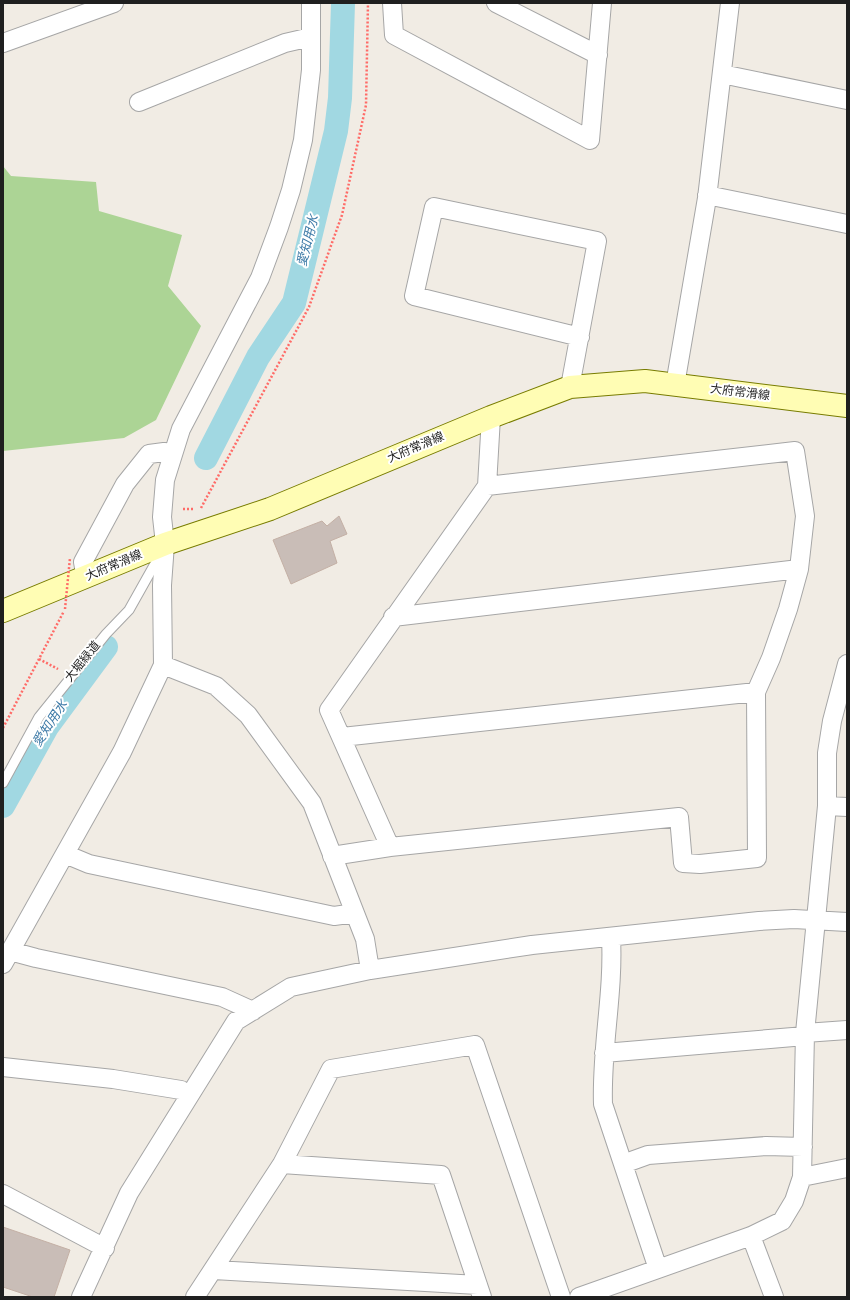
<svg xmlns="http://www.w3.org/2000/svg" width="850" height="1300" viewBox="0 0 850 1300" font-family="Overpass,'Noto Sans JP',sans-serif">
<style>
.forest{fill:#acd495}
.lines{fill:none;stroke-linecap:round;stroke-linejoin:round}
.canal{stroke:#a1d8e2;stroke-width:24}
.building{fill:#c9bdb7;stroke:#c4b0a5}
.lane-casing{stroke:#a6a6a6;stroke-width:11}
.street-casing{stroke:#a6a6a6;stroke-width:20}
.secondary-casing{stroke:#787c00;stroke-width:24}
.path{stroke:#ff6b67;stroke-width:2.5;stroke-dasharray:2 2;stroke-linecap:butt}
.lane{stroke:#fff;stroke-width:9}
.street{stroke:#fff;stroke-width:18}
.secondary{stroke:#fffdb4;stroke-width:22}
.path-bridge{stroke:#ff6b67;stroke-width:2.5;stroke-dasharray:2 2;stroke-linecap:butt}
.labels{text-anchor:middle;dominant-baseline:central;stroke-width:4;stroke-linejoin:round;paint-order:stroke}
.street-label{font-size:12px;fill:#1f1f1f;stroke:#fff}
.water-label{font-size:13px;font-style:italic;fill:#3d7aa7;stroke:#fff}
</style>
<rect width="100%" height="100%" fill="#f1ece4"/>
<!-- forest -->
<path class="forest" d="M3,166l8,10 85,6 3,29 83,24 -14,51 33,40 -45,94 -32,18 -121,13z"/>
<g class="lines">
<!-- canal -->
<path class="canal" d="M206,458l52,-101 36,-54 42,-172 4,-33 3,-95
M3,806l44,-79 59,-80"/>
</g>
<!-- building -->
<path class="building" d="M339,516l8,18 -17,7 7,22 -46,21 -18,-44 49,-19 5,5z
M3,1227l67,23 -16,47h-21l-30,-10z"/>
<g class="lines">
<!-- lane casing -->
<g class="lane-casing">
<path id="lane" d="M3,783l36,-66 67,-83 23,-24 32,-57"/>
</g>
<!-- street casing -->
<g class="street-casing">
<path id="street" d="M392,3l2,32 196,105 12,-137
M496,3l102,52
M3,43l111,-40
M722,74l125,26
M139,102l146,-59 26,-6
M707,195l140,29
M675,385l32,-187 23,-195
M570,387l27,-146 -163,-34 -20,89 166,41
M86,578l-3,-16 42,-78 24,-30 15,-2 9,1
M393,617l406,-48
M163,665l53,21 32,29 64,88 53,136 5,31
M342,737l414,-45
M827,806l20,1
M390,847l-61,-137 158,-224 4,-69
M65,854l24,10 245,52 21,-3
M332,856l58,-9 289,-30 4,46 17,1 57,-6 -1,-166 15,-34 17,-49 11,-40 6,-53 -10,-65 -308,35
M611,937c3,56 -10,111 -8,167l55,165
M10,951l26,7 186,39 31,14
M3,964l119,-212 41,-87 -1,-80 3,-41 -3,-27 3,-37 16,-51 79,-151 19,-51 12,-37 12,-50 8,-70v-67
M805,1033l42,-3
M604,1053l201,-17
M3,1067l110,12 68,11 8,6
M282,1164l159,11 41,122
M623,1164l25,-9 118,-9 37,1
M802,1177l45,-9
M3,1194l102,54
M751,1236l23,61
M214,1270l264,15
M81,1297l48,-104 107,-172 55,-34 79,-17 162,-25 227,-24 35,-2 53,3
M195,1297l87,-133 49,-95 144,-24 86,252
M579,1297l172,-61 31,-15 12,-20 8,-24 3,-144 22,-227v-53l5,-32 15,-57"/>
</g>
<!-- secondary casing -->
<g class="secondary-casing">
<path id="secondary" d="M3,611l162,-67 105,-35 221,-92 79,-30 75,-6 202,25"/>
</g>
<!-- path -->
<path class="path" d="M201,508l108,-201 33,-92 24,-110 2,-102
M183,509h11
M39,659l19,10
M3,728l61,-117"/>
<!-- lane -->
<use href="#lane" class="lane"/>
<!-- street -->
<use href="#street" class="street"/>
<!-- secondary -->
<use href="#secondary" class="secondary"/>
<!-- path-bridge -->
<path class="path-bridge" d="M65,609l5,-51"/>
</g>
<g class="labels">
<!-- street labels -->
<g class="street-label">
<text transform="translate(740 393) rotate(7)">大府常滑線</text>
<text transform="translate(416 448) rotate(-23)">大府常滑線</text>
<text transform="translate(114 566) rotate(-23)">大府常滑線</text>
<text transform="translate(83 662) rotate(-51)">大堀緑道</text>
</g>
<!-- water labels -->
<g class="water-label">
<text transform="translate(309 241) rotate(-76)">愛知用水</text>
<text transform="translate(51 724) rotate(-57)">愛知用水</text>
</g>
</g>
<!-- border -->
<rect width="850" height="1300" fill="none" stroke="#1f1f1f" stroke-width="8"/>
</svg>
